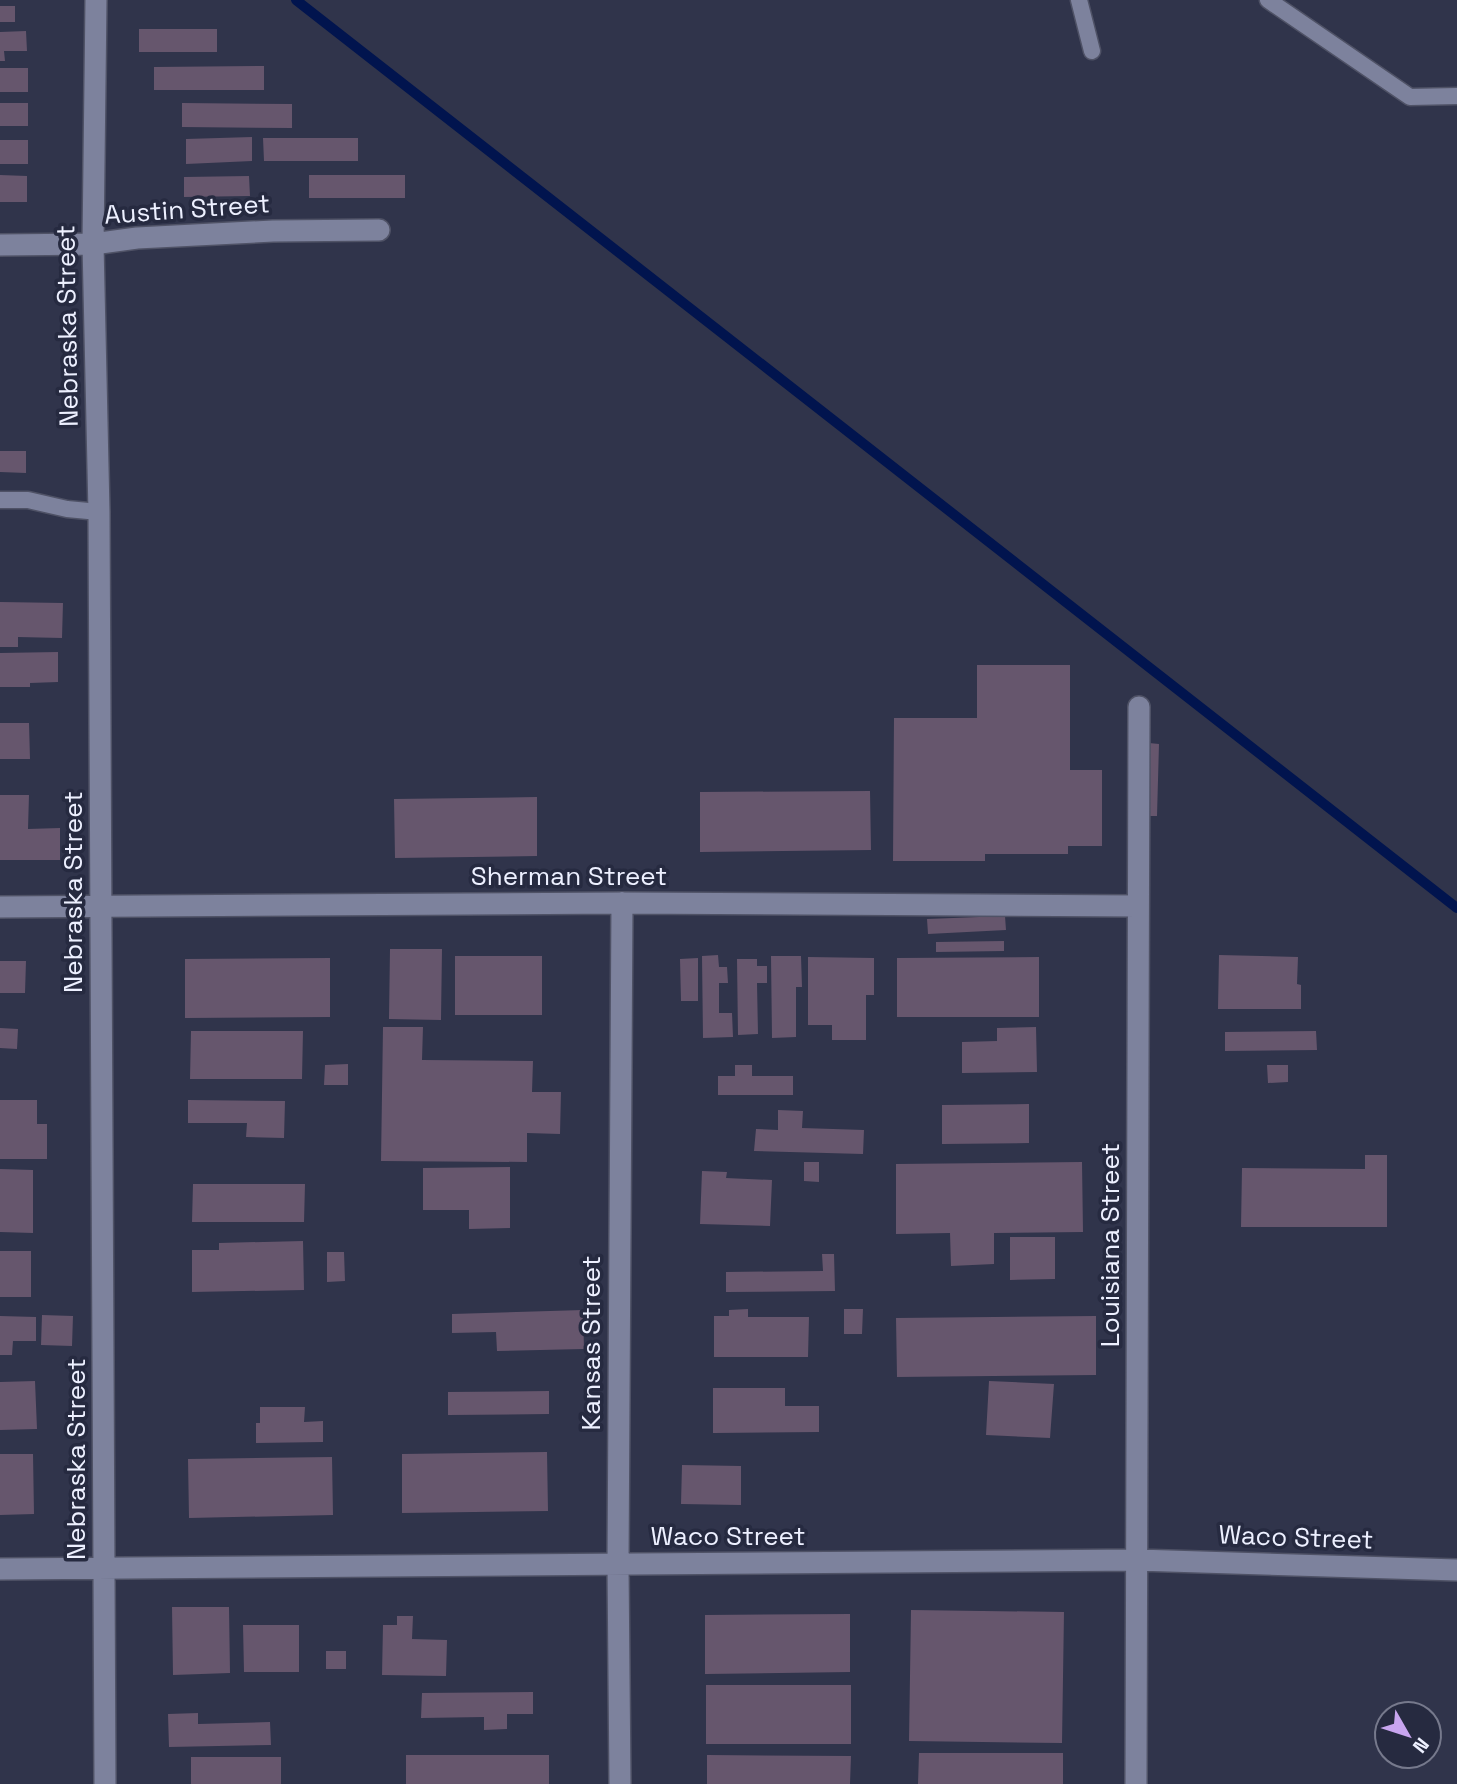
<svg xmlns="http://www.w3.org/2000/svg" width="1457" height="1784" viewBox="0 0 1457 1784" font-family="'Space Grotesk',sans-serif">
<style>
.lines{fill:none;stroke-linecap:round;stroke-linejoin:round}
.stream{stroke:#01144e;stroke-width:10}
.building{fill:#66566d}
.lane-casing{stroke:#4f5266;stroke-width:19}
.street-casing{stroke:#4f5266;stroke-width:24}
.lane{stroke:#7d829d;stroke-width:16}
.street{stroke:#7d829d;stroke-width:21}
.labels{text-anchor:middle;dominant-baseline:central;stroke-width:7;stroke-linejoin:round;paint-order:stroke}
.street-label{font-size:26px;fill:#edf0ff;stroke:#262a40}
</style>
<rect width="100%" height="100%" fill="#30344b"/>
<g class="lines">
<!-- stream -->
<path class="stream" d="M296,0l1161,908"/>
</g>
<!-- building -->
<path class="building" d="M0,6h15v16h-15z
M139,29h78v23h-78z
M26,31l1,20h-23l1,10h-5v-29z
M264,66v24h-110v-23z
M0,68h28v24h-28z
M0,103h28v23h-28z
M182,103l110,1v24l-110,-1z
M252,137v24l-66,3v-25z
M263,138h95v23h-94z
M0,140h28v24h-28z
M0,175l27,1v26h-27z
M309,175h96v23h-96z
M249,176l1,20 -66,1v-20z
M0,451h26v22l-26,-1z
M0,602l63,1 -1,35 -44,-1v10h-18z
M58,652v30l-28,1v4h-30v-34z
M977,665h93v105h32v76h-34v8h-83v7h-92l1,-143h83z
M0,723h29l1,36h-30z
M1149,743l10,1 -2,72h-11z
M870,791l1,59 -171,2v-60z
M0,795h29l-1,34 32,-1v32h-60z
M537,797v59l-142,2 -1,-59z
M1005,916l1,14 -78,4 -1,-15z
M1004,941v10l-68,1v-10z
M390,949h52l-1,71 -52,-1z
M718,955l1,12h8l1,16h-9v30h13l1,24 -30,1 -1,-82z
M1219,955l79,2 -1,27 4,1v24h-83z
M455,956h87v59h-87z
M771,956h30l1,31h-6v50l-24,1z
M808,957l66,1v37h-8v45h-34v-15h-24z
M1039,957v60h-142v-59z
M330,958v59l-145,1v-59z
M698,958v43h-17l-1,-42z
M737,959h20v7h10v17h-10l1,51 -20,1z
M0,961h26l-1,32h-25z
M383,1027h40l-1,33 111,1 -1,31h29l-1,42 -33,-1v29l-146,-1z
M1036,1027l1,45 -75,1v-31l35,-1v-13z
M0,1028l18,1 -1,20 -17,-1z
M191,1031h112l-1,48h-112z
M1316,1031l1,19 -92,1v-19z
M348,1064v21h-24l1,-20z
M735,1065h17v11h41v19h-75v-19h17z
M1267,1065h21v17l-20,1z
M0,1100h37v24h10v35h-47z
M188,1100l97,1 -1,37 -38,-1 1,-14h-59z
M1029,1104v39l-87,1v-39z
M778,1110l25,1 -1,17 62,2 -1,24 -109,-3 2,-22 22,1z
M1365,1155h22v72h-146l1,-59 123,1z
M804,1162h15v20l-15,-1z
M1082,1162l1,70 -89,1v31l-43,2 -1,-33 -54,1v-70z
M510,1167v61l-41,1v-19h-46v-42z
M0,1169l33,1v63l-33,-1z
M702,1171l25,1 -1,6 46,2 -2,46 -70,-2z
M193,1184h112l-1,38h-112z
M1010,1237h45v42l-45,1z
M303,1241l1,49 -112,2v-42h27v-7z
M0,1251h31v46h-31z
M327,1252h17l1,29 -18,1z
M822,1254h12l1,37 -109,1v-20l97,-1z
M748,1309v8h61l-1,40h-94v-41h15v-6z
M844,1309h19l-1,25h-18z
M583,1310l1,39 -87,2 -1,-19 -44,1v-19z
M42,1315l31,1 -1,30 -31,-1z
M0,1316l36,1v24h-23l-1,14h-12z
M1096,1316v59l-199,2 -1,-59z
M35,1381l2,48 -37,1v-48z
M989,1381l65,3 -4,54 -64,-3z
M713,1388h72v18h34v26l-106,1z
M549,1391v23l-101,1v-23z
M260,1407h45l-1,15 19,-1v21l-67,1v-20h4z
M547,1452l1,59 -146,2v-59z
M0,1454h33l1,60 -34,1z
M332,1457l1,58 -144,3 -1,-59z
M682,1465l59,1v39l-60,-1z
M172,1607h57l1,66 -57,2z
M911,1610l153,2 -2,131 -153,-2z
M850,1614v58l-145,2v-59z
M397,1616h16l-1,23 35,1 -1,36 -64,-1 1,-50h14z
M243,1625h56v47h-55z
M326,1651h20v18h-20z
M706,1685h145v59h-145z
M533,1692v22h-26v15l-23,1v-13l-63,1 1,-25z
M198,1713v11l72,-2 1,23 -102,2 -1,-33z
M919,1753h144v31h-145z
M406,1755h143v29h-143z
M707,1755l144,1 -1,28h-143z
M191,1757h90v27h-90z"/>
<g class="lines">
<!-- lane casing -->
<g class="lane-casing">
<path id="lane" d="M1079,0l13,51
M1268,0l142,97 47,-1
M0,500h28l39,9 32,3"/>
</g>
<!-- street casing -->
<g class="street-casing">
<path id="street" d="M96,0l-3,244 6,268 6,1272
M0,245l93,-1 44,-6 136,-7 106,-1
M0,907l622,-4 516,3
M0,1569l1137,-9 320,10
M620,1784l-2,-219 4,-662
M1136,1784l3,-1077"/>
</g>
<!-- lane -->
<use href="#lane" class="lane"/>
<!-- street -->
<use href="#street" class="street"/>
</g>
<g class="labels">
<!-- street labels -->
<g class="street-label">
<text transform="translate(187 209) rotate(-4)">Austin Street</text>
<text transform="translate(67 326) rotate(-91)">Nebraska Street</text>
<text x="569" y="876">Sherman Street</text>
<text transform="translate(73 892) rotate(-90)">Nebraska Street</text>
<text transform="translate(1110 1245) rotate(-90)">Louisiana Street</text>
<text transform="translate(591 1343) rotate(-90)">Kansas Street</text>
<text transform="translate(76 1459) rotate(-90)">Nebraska Street</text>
<text x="728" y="1536">Waco Street</text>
<text transform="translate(1296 1537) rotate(2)">Waco Street</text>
</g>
</g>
<!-- north arrow -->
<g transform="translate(1408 1735) rotate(129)"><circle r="33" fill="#262a40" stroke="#76798c" stroke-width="2"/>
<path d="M0-5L12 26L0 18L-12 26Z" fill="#c8a5ef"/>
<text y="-10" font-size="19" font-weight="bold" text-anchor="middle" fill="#edf0ff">N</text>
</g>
</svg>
